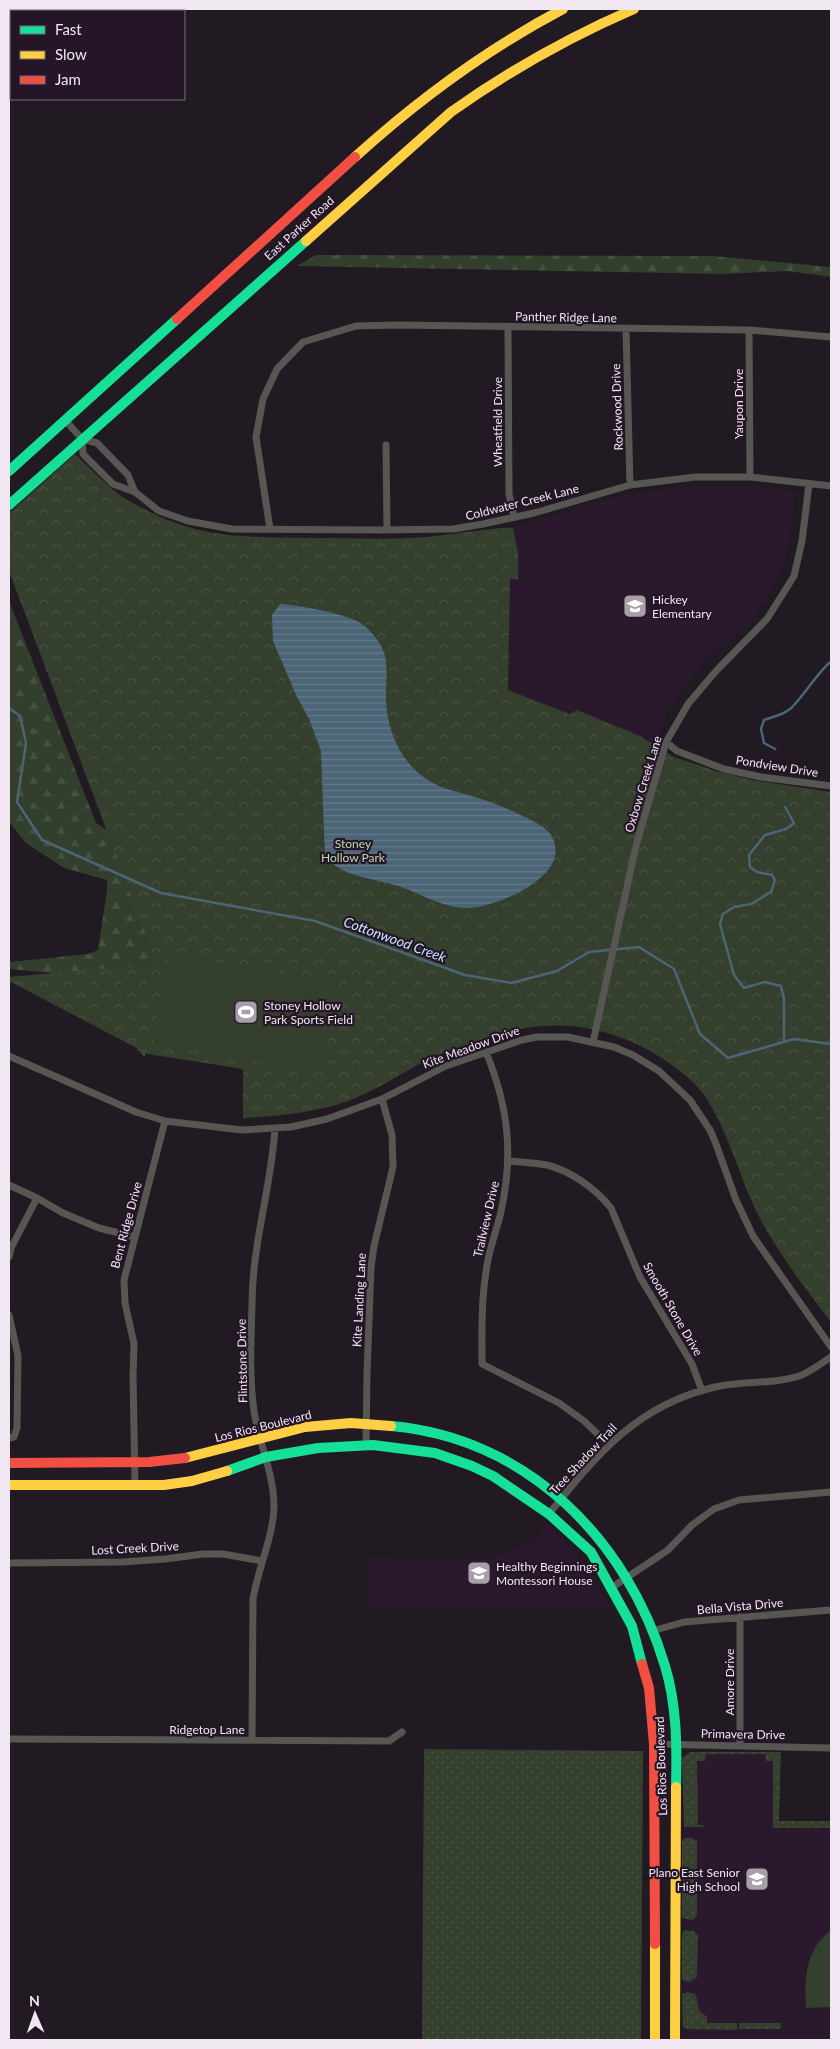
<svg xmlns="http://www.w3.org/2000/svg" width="840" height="2049" viewBox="0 0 840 2049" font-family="Lato,sans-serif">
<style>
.built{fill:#2a192c}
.grass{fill:url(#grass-dots)}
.forest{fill:url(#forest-firs)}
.park{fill:url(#park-crowns)}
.pitch{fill:#343f2d}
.water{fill:url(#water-rules)}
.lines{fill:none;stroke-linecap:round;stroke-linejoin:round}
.stream{stroke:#4b6576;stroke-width:2.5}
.street{stroke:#575653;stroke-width:7}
.fast{stroke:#16e098;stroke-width:10}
.slow{stroke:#ffcf43;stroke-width:10}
.jam{stroke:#f24e42;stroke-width:10}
.labels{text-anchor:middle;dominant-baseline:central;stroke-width:4.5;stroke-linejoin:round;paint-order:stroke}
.street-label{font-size:12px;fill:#f1e7f2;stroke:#241626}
.poi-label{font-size:12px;fill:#f1e7f2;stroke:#241626;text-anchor:start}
.park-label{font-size:12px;fill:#bbdbaa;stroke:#241626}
.water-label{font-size:14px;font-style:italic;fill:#c8e8fe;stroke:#241626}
</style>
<defs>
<pattern id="grass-dots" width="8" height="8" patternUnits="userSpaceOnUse" patternTransform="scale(1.25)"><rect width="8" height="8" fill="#343f2d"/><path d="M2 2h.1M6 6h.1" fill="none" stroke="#485242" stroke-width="1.8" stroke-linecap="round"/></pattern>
<pattern id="forest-firs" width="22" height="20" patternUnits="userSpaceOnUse" patternTransform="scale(1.25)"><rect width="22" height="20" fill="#323f2c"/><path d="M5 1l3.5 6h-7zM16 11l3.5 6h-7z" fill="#465241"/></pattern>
<pattern id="park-crowns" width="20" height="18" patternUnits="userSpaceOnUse" patternTransform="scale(1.25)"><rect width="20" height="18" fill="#343f2d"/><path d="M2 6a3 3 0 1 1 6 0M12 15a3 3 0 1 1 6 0" fill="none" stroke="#485242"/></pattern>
<pattern id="water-rules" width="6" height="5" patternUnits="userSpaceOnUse" patternTransform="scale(1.25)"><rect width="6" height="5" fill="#4b6576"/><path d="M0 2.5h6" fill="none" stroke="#657b8a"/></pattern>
</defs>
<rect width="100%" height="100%" fill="#211a22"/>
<!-- built -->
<path class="built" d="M683,487h74l36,4 2,3 -9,60 -6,18 -12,24 -14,21 -50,46 -22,26 -16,25 -9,31 -17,-9 -70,-22 -62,-24 2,-111 8,-1v-25l-5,-25 68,-21 47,-12z
M546,1525l14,11 25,29 26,44h-244v-52l128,1 38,-17z
M684,1752h97l-2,69h52v219h-148z"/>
<!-- grass -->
<path class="grass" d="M424,1749l219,2 -2,289h-219z
M690,1752h91l-2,69h52v7h-58v-67h-7l-1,-7h-59l-1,7h-8l1,64h5l1,2h-20l-2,-69z
M685,1838h7l5,3v74l-4,5 -11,-2v-75l1,-4z
M684,1930l9,1 5,4 -1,42 -7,5 -8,-2v-45z
M688,1992l7,2c5,9 0,18 12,22v7h30v7l-50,-1 -4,-2 -1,-33z
M739,2023h42v6h-42z"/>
<!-- forest -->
<path class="forest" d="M316,255l396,1 119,11v10l-43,-6 -65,3 -426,-8z
M9,601l87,222 26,17 38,104 -15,113 -8,-7v-53l-42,-20 -86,-8v-7l79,-8 10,-4 9,-60v-10l-43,-12 -38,-25 -17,-21z"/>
<!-- park -->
<path class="park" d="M75,454c12,11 23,23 36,34 10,9 23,16 35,22 57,30 108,27 170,28 37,0 74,2 111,-1 13,-1 79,-11 86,-9l5,25v26h-8l-2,111 62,24 7,-4 63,26 34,21 42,14 37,9 78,12v530c-26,-34 -61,-79 -78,-118 -16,-36 -26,-74 -48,-108 -16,-22 -48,-43 -73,-54 -62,-27 -113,-18 -174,6 -12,4 -24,8 -35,14 -25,13 -48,29 -75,39 -35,12 -69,15 -105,17v-49l-95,-15 -139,-73v-4l148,-13 -148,-393v-58z"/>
<!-- pitch -->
<path class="pitch" d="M168,955l169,27 -14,91 -169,-30z
M831,1930v77l-25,1c-2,-30 0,-59 25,-78z"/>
<!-- water -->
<path class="water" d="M280,604c19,1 59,9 77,17 10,5 21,18 25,27 8,15 3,37 4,53 2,37 20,72 56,86 12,5 24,7 36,11 13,3 56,22 65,29 7,5 11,11 12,19 7,35 -64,63 -90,62 -24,-1 -43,-14 -64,-21 -29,-10 -53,-8 -76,-29l-4,-107 -12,-32 -13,-24 -23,-54 -1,-26z"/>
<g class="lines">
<!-- stream -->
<path class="stream" d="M9,708l11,8 6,27 -9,59 25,38 119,53 154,28 150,54 46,8 46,-12 32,-19 50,-5 35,22 26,65 28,24 66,-19 37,5
M775,749l-11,-6 -3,-14 3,-9c8,-3 19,-5 26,-11 10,-8 33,-44 41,-47
M784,1042v-43l-3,-13 -16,-4 -21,6 -10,-13 -14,-51 3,-10 11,-7 17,-3 20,-12 4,-12 -3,-5 -15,-3 -7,-5 -1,-12 16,-20 21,-6 8,-6 -9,-16"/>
<!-- street -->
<path class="street" d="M508,327l1,167 5,23
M626,329l4,156
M749,330l1,147
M65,420l17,19 15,4 31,32 7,17 -22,-8 -30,-30 -1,-15
M386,445l1,85
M135,492l24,19 29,10 44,8 148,1 73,-1 30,-5 51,-11 96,-28 65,-8h55l81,9
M270,529l-14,-92 7,-38 14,-30 26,-27 53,-16 40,-1 353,5 82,7
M666,742l11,9 47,18 37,8 70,9
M593,1042l43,-196 30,-104 22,-38 28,-33 51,-52 27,-43 8,-35 7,-57
M486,1052c23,56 28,104 14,164 -5,19 -12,37 -14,56 -5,31 -4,62 -4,92l77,39 25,18 25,24
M9,1056l127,56 29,9 77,9 49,-3 36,-8 55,-20 64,-33 76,-26 15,-3h31l46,10 19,8 26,16 31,29 20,30 6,14 20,56 17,36 78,111
M509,1161c13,1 26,2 38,4 24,6 49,24 64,43l29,69 52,87 10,27
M9,1185l28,13 26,15 36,15 36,9
M9,1257l2,-9 26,-50
M9,1315l9,41 -1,72 -3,9 -5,1
M366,1445l1,-71 4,-107 3,-21 19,-79 -1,-32 -10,-36
M135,1484l-2,-108 1,-32 -9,-41 -1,-23 41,-159
M549,1514c48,-60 88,-109 166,-127 28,-7 60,-2 87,-12 11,-5 20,-12 29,-18
M9,1563l113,-1 43,-3 38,-5h20l39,7
M611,1588l57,-38 24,-25 22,-16 25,-9 92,-8
M740,1617v129
M652,1631l32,-9 147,-12
M9,1739l380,2 13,-9
M252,1740l1,-141c5,-31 20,-61 21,-92 0,-34 -15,-63 -20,-96 -5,-35 -3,-71 -2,-106 0,-60 19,-117 23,-176
M654,1744l177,4"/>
<!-- fast -->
<path class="fast" d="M9,471l168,-152
M9,505l297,-264
M391,1426c136,12 236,113 274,240 12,39 12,81 11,121
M227,1471l39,-14 52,-9 55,-3 62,8 37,13 21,10 56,38 42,38 41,74 10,38"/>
<!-- slow -->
<path class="slow" d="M355,157c64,-58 132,-108 208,-148
M306,241l145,-129c58,-41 118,-75 183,-103
M185,1458l120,-31 46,-4 40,3
M9,1485h155l28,-4 35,-10
M655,1944v96
M675,2040l1,-253"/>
<!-- jam -->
<path class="jam" d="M177,319l178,-162
M9,1463l140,-1 36,-4
M642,1664l7,24 5,56 1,200"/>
</g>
<!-- icons -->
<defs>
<g id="school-square" transform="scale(1.25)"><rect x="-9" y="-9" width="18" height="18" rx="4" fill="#a89fa9" stroke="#241626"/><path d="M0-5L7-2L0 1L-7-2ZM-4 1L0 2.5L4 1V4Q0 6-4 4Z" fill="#fff"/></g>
<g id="stadium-square" transform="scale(1.25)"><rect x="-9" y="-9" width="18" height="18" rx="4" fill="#a89fa9" stroke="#241626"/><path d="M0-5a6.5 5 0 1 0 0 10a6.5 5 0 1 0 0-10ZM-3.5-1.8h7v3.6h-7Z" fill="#fff"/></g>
</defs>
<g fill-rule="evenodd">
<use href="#school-square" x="635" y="606"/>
<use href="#stadium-square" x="246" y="1012"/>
<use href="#school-square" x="479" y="1573"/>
<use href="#school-square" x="757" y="1879"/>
</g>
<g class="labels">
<!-- street labels -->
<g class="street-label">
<text transform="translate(299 228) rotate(-42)">East Parker Road</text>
<text transform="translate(566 317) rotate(1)">Panther Ridge Lane</text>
<text transform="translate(738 404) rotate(-90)">Yaupon Drive</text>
<text transform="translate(617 407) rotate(-92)">Rockwood Drive</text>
<text transform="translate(497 422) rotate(-90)">Wheatfield Drive</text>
<text transform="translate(522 502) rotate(-14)">Coldwater Creek Lane</text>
<text transform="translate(777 766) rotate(9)">Pondview Drive</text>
<text transform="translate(643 784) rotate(-73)">Oxbow Creek Lane</text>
<text transform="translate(471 1047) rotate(-20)">Kite Meadow Drive</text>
<text transform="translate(486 1219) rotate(-77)">Trailview Drive</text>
<text transform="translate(126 1225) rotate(-75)">Bent Ridge Drive</text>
<text transform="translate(359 1300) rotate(-87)">Kite Landing Lane</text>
<text transform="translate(673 1309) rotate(60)">Smooth Stone Drive</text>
<text transform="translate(242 1361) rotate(-91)">Flintstone Drive</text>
<text transform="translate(263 1426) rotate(-14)">Los Rios Boulevard</text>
<text transform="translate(583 1459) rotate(-47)">Tree Shadow Trail</text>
<text transform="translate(135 1548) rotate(-3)">Lost Creek Drive</text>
<text transform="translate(740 1606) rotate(-5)">Bella Vista Drive</text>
<text transform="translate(729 1682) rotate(-90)">Amore Drive</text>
<text x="207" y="1729">Ridgetop Lane</text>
<text transform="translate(743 1734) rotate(1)">Primavera Drive</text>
<text transform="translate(661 1766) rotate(-92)">Los Rios Boulevard</text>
</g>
<!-- poi labels -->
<g class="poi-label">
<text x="652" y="599">Hickey<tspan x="652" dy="14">Elementary</tspan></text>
<text x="264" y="1005">Stoney Hollow<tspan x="264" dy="14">Park Sports Field</tspan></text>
<text x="496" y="1566">Healthy Beginnings<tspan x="496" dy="14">Montessori House</tspan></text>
<text x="740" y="1872" text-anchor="end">Plano East Senior<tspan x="740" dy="14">High School</tspan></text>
</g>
<!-- park labels -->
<g class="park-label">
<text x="353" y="843">Stoney<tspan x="353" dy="14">Hollow Park</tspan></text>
</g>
<!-- water labels -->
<g class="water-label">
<text transform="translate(395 939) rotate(20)">Cottonwood Creek</text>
</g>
</g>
<!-- border -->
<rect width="840" height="2049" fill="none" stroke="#f1e7f2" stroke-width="20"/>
<!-- legend -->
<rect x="10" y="10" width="175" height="90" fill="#241626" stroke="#766a78"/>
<rect x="20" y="26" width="25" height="8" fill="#16e098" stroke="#766a78"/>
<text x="55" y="35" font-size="15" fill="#f1e7f2">Fast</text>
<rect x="20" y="51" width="25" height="8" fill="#ffcf43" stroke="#766a78"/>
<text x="55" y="60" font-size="15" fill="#f1e7f2">Slow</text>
<rect x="20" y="76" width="25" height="8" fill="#f24e42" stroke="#766a78"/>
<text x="55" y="85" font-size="15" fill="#f1e7f2">Jam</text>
<!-- north arrow -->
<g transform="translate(35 2014) rotate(358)" stroke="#241626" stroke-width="4" paint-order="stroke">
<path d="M0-4L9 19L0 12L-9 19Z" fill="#f1e7f2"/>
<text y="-8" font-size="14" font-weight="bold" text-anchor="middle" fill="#f1e7f2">N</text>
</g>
</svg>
